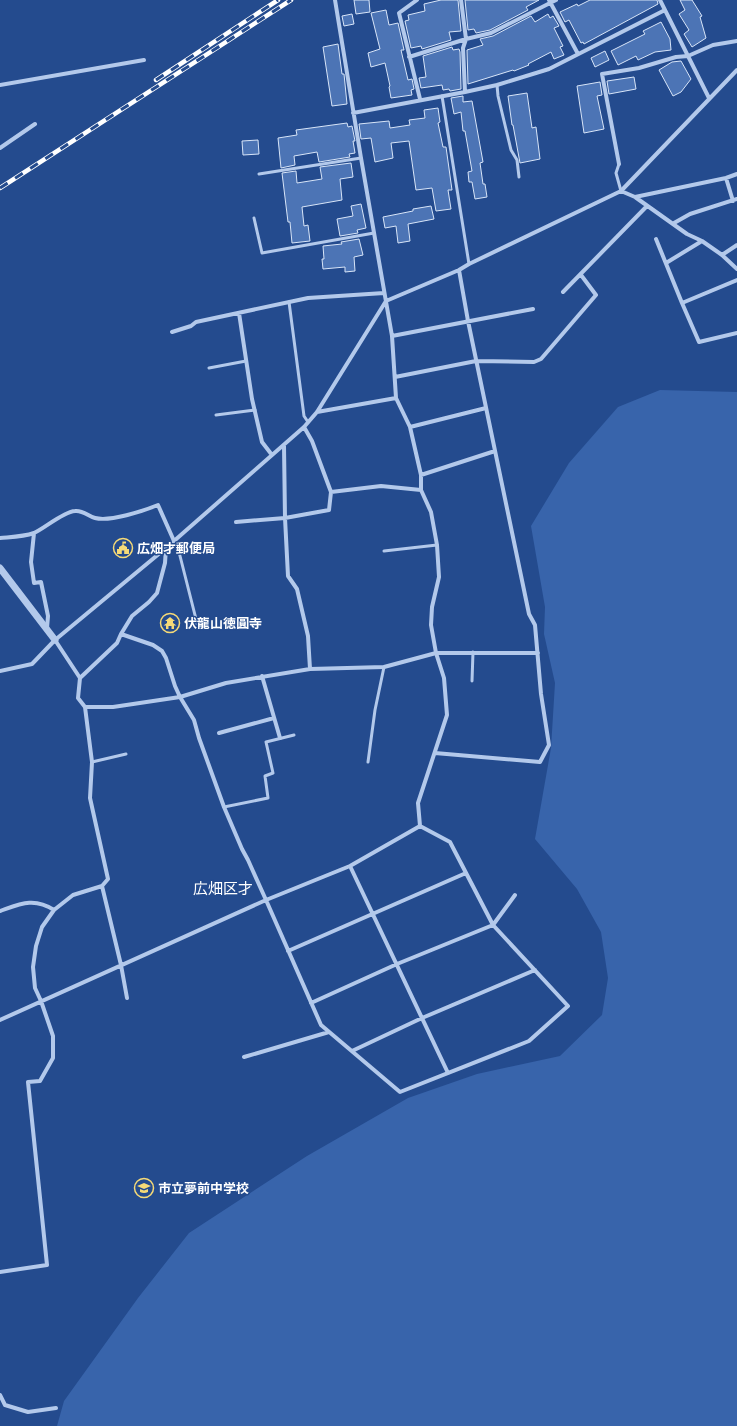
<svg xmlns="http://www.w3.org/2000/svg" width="737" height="1426" viewBox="0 0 737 1426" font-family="Roboto,'Noto Sans JP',sans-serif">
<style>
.green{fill:#3864ab}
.building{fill:#4c74b5;stroke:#d8e5f8}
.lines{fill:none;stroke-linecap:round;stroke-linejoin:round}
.service{stroke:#b3c9eb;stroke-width:3}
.minor{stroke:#b3c9eb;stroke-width:4}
.tertiary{stroke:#b3c9eb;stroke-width:7}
.rail-casing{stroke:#fff;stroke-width:4.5}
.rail{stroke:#244b8e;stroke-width:3;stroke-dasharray:9;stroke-linecap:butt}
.labels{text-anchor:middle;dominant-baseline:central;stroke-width:3;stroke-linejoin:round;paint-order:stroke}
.poi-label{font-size:13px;font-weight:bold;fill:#fff;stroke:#244b8e;text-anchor:start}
.quarter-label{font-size:15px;fill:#fff;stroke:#244b8e}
</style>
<rect width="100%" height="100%" fill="#244b8e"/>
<!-- green -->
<path class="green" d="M660,390l77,2v1034h-680l7,-25 74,-103 51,-65 118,-77 101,-58 69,-24 83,-18 42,-41 6,-37 -7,-46 -24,-43 -42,-50 16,-91 4,-65 -11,-49 1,-27 -14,-81 38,-63 49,-56z"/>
<!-- building -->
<path class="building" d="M354,0h15l1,12 -14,2z
M441,0h17l3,31 -12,1 2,8 -29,9 -1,-3 -10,2 -6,-27 4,-1 -1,-5 17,-4 -1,-7z
M465,0h74l-13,7 2,3 -38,20 -14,3 -2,-4 -6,1z
M590,0h67l1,4 -74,40 -1,-2 -2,1 -12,-23 -4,2 -5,-10 17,-8 1,2z
M680,0h12l10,16 -2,1 6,21 -14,9 -8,-13 5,-4 -10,-16 6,-4z
M386,10l3,15 9,-2 6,27h-3l7,30 4,-1 2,10 -3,1 1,5 -21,3 -2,-11 1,-1 -5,-23 -14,4 -3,-14 12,-4 -9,-36z
M352,14l2,10 -10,2 -2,-10z
M548,14l2,4 3,-2 6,10 -5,2 9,18 -3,1 4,8 -10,4 -3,-7 -23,12 1,1 -15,6 -1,-1 -45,14 -1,-34 16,-5 -3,-6 13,-3 38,-20 4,6z
M661,22l9,17 1,11 -16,2 -17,8 -2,-4 -18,9 -7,-14 34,-17 -2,-3z
M338,44l4,30h2l3,30 -15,2 -9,-59z
M452,47l1,3 6,-1 1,3 1,37 -11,2 -1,-2 -6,1 -1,-5 -21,3 -2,-10 7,-1 -3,-21z
M605,51l4,9 -14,7 -4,-9z
M681,61l10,18 -10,13 -8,4 -14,-26 13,-8z
M634,77l2,12 -27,5 -2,-13z
M600,82l2,13 -5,1 7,33 -20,4 -7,-47z
M527,93l5,35 4,-1 4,32 -20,4 -7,-38h-1l-4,-29z
M463,96v6l9,-1 11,61 -3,1 3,21h2l2,13 -12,2 -3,-17h-3l-1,-10 4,-1 -7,-40h-2l-2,-19 -7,2 -3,-16z
M438,108l2,14 -2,1 5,24h3l6,43h-4l3,19 -15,2 -4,-23 -16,2 -7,-49 -18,2 2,15 -18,4 -4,-24 -10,1 -2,-15 30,-3 1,7 20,-3 -1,-5 16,-2 -1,-8z
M347,123l1,4 4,-1 3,15h-2l2,12 -6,1 1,3 -31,5 -2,-10 -23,4 1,9 -14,3 -3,-30 19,-3 -1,-5z
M258,140l1,14 -16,1 -1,-14z
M351,163l2,14 -13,2 2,21 -40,7 2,19 4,-1 2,16 -18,2 -2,-21h-2l-6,-49 14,-2 1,12 25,-4 -2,-12z
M361,204l5,24 -9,2 1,3 -18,3 -3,-17 16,-3 -2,-10z
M431,206l3,13 -26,5 2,17 -12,2 -2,-17 -11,2 -2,-11 30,-6v-2z
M359,239l4,16 -9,2 1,14 -10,1v-5l-22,2 -1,-10h2l-1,-13 19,-2 -1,-2z"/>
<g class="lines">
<!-- service -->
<path class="service" d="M497,85l1,11 13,54 6,10 2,17
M442,96l27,168
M619,164l-3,9 5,18
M259,174l102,-16
M254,218l8,35 112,-20
M289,302l15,114 4,6
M209,368l37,-7
M216,415l39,-5
M174,541l5,11 18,71 -8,1
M384,551l53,-6
M472,681l1,-29
M92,762l34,-8
M368,762l7,-52 9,-43
M224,807l44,-9 -3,-22 8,-3 -7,-31 28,-7"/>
<!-- minor -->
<path class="minor" d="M335,0l26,158 31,178 4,62 14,29 11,48v15l10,22 6,33 2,32 -7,30 -1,18 5,28 8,25 3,37 -29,88 2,23
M417,0l-18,13 21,86
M461,0l5,39 -3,9 2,44
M549,0l29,54
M660,0l49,98
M409,57l57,-18 25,-6 65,-33
M0,85l144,-25
M353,113l112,-21 32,-7 52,-16 116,-59
M0,148l35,-24
M619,164l-17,-90 37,-6 37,-11 12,-1 25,-11 24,-4
M726,178l7,23
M621,191l14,6 52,37 15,7 20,14 15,14
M635,197l91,-19 11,-4
M674,223l16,-9 47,-15
M656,239l26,64 17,39 38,-9
M722,255l15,-10
M666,263l36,-22
M563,292l84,-86
M682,303l55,-23
M239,313l13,86 10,43 10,13
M172,332l19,-6 5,-4 112,-24 76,-5
M392,336l141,-27
M395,377l81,-16 58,1 7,-3 55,-64 -15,-20
M317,412l79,-14
M410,427l76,-19
M284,446l1,72 3,58 9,13 11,47 2,33
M421,475l74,-24
M331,492l50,-6 40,4
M236,522l49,-4 44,-8 2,-18 -19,-51 -8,-14
M34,533l-3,29 3,21 7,-1 7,34 -1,12
M0,538c11,-1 23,-1 34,-5 11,-5 29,-21 41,-22 8,-1 13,5 20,7 15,4 48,-7 63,-13l16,36
M0,671l32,-7 23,-24 111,-92 138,-121 13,-15 69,-111 73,-31 10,-6 152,-73 116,-121
M262,676l18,62
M80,678l37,-35 4,-9 11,-18 17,-14 8,-9 8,-30 1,-15
M85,707h28l67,-10 46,-14 84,-14 74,-2 52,-14h102
M219,733l55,-15
M435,753l105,9 9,-17 -8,-51 -6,-69 -6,-11 -61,-293 -9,-51
M420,826l30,16 43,83 75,81 -39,35 -129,51 -79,-67 -55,-125 84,-34z
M350,866l98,207
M102,886l19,79 6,33
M0,911c20,-7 34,-14 54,-1
M288,951l178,-78
M311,1003l86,-39 96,-39 22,-30
M0,1020l266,-120 -18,-40 -6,-11 -18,-42 -25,-69 -5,-18 -14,-23 -5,-11 -9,-28 -4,-7 -9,-6 -32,-11
M352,1051l70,-33 113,-48
M244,1057l85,-25
M0,1272l47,-7 -19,-183 12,-1 13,-23v-22l-12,-35 -6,-13 -2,-21 3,-21 6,-19 12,-17 19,-15 29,-9 6,-7 -18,-81 2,-36 -7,-55 -7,-9 2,-20 -25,-38
M0,1395l5,10 23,7 28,-4"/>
<!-- tertiary -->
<path class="tertiary" d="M0,568l55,72"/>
<!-- rail casing -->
<g class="rail-casing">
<path id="rail" d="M156,80l122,-80
M0,188l291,-188"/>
</g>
<!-- rail -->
<use href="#rail" class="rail"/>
</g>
<!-- icons -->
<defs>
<g id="civic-ring" transform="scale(1)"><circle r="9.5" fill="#244b8e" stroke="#f6da77" stroke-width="1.5"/><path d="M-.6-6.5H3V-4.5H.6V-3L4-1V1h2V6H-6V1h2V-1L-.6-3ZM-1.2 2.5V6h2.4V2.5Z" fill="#f6da77"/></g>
<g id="temple-ring" transform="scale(1)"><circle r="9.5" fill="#244b8e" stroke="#f6da77" stroke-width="1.5"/><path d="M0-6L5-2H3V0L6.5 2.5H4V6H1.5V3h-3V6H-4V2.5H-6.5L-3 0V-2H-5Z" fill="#f6da77"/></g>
<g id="school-ring" transform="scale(1)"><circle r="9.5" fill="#244b8e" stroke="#f6da77" stroke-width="1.5"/><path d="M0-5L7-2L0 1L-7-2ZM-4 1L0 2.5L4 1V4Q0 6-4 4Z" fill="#f6da77"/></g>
</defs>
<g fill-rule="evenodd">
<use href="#civic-ring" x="123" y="548"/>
<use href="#temple-ring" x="170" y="623"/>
<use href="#school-ring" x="144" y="1188"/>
</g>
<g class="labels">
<!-- poi labels -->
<g class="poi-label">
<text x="137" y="548">広畑才郵便局</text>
<text x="184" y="623">伏龍山徳圓寺</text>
<text x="158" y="1188">市立夢前中学校</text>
</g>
<!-- quarter labels -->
<g class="quarter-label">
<text x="223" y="889">広畑区才</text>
</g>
</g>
</svg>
